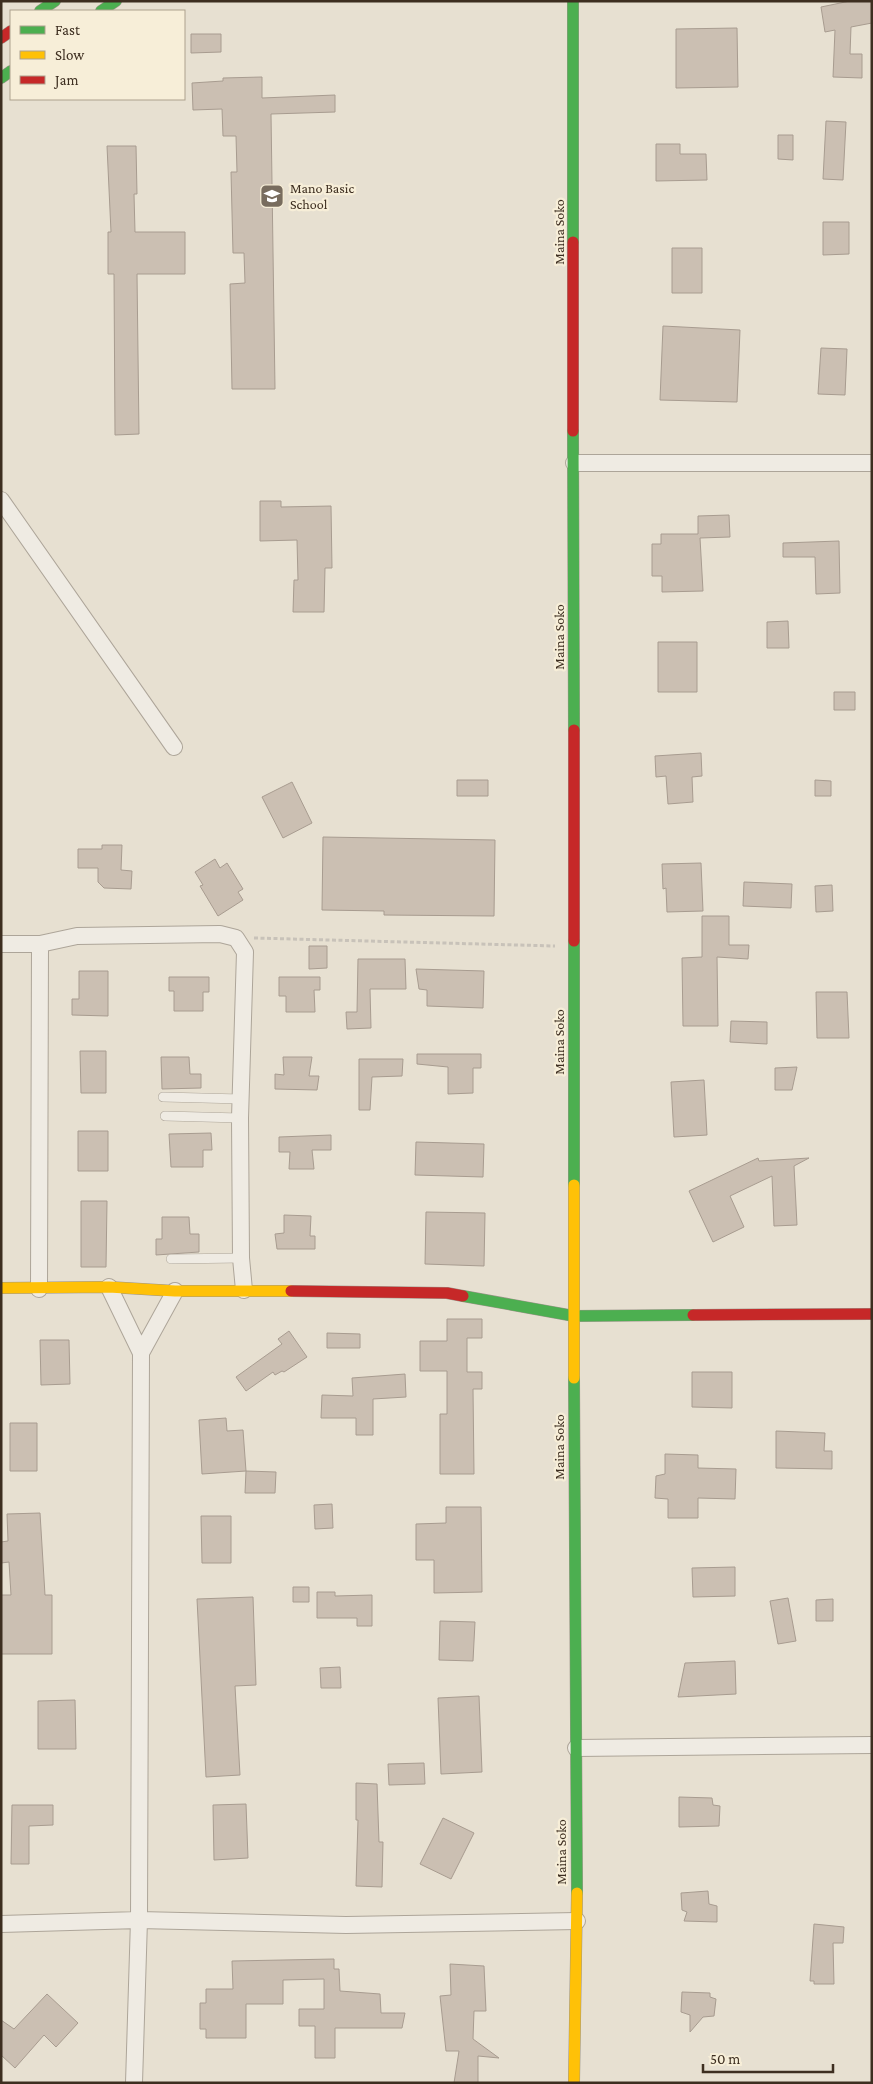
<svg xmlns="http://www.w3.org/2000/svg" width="873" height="2084" viewBox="0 0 873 2084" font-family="'Crimson Pro',serif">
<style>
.building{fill:#cbbfb2;stroke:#a89c90}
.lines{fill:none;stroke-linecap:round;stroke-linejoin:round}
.lane-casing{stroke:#ada599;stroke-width:10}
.street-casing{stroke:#ada599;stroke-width:18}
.fast-casing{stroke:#9c958a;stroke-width:12}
.slow-casing{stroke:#9c958a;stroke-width:12}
.jam-casing{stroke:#9c958a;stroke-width:12}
.path{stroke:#c8c2b9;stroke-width:3;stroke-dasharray:4 2.5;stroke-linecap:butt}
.lane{stroke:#efebe3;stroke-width:9}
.street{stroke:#efebe3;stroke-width:16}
.fast{stroke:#4caf50;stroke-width:11}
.slow{stroke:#ffc107;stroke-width:11}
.jam{stroke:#c62828;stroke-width:11}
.labels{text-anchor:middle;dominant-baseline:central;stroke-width:4.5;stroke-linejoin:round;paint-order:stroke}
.poi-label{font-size:14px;fill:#3d2e20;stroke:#f7eed8;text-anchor:start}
.street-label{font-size:14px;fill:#3d2e20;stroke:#f7eed8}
</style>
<rect width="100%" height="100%" fill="#e7e0d1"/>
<!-- building -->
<path class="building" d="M850,1h22v22l-21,4 -1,27h12v24l-29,-1 2,-47 -10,2 -4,-25z
M737,28l1,59 -62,1v-59z
M191,34h30v18l-30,1z
M262,77v21l73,-3v17l-64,2 4,275h-43l-2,-105 15,-1 -1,-30h-11l-2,-81h6l-1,-36h-13l-1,-27 -29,1 -1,-27 31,-2v-3z
M826,121l20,1 -3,58 -20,-1z
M778,135h15v25l-15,-1z
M656,144h24v10h26l1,26 -51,1z
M107,146h29l1,48h-3l1,38h50v42h-48l2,160 -24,1 -1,-161h-6v-42h3z
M823,222h26v32l-26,1z
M672,248h30v45h-30z
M663,326l77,4 -3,72 -77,-2z
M821,348l26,1 -2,46 -27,-1z
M260,501h21v6l50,-1 1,62h-7l-1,44h-31l1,-32h4l-1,-40 -37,1z
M729,515l1,22 -30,1 3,53 -41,1v-16h-10v-32h9v-10h37v-18z
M839,541l1,52 -24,1 -1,-37h-32v-14z
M788,621l1,27h-22v-26z
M658,642h39v50h-39z
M834,692h21v18h-21z
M701,753l1,23 -10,1 1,25 -25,2 -2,-28 -10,1 -1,-21z
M457,780h31v16h-31z
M815,780l16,1v15h-16z
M292,782l20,41 -29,15 -21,-41z
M323,837l172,3 -1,76 -110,-1v-4l-62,-1z
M102,845h20l-1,25 11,1 -1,18 -27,-1 -6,-6v-14h-20v-19h24z
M215,859l5,9 7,-5 16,26 -5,3 5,8 -25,16 -18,-30 3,-1 -8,-13z
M701,863l2,48 -36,1 -1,-24 -3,1 -1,-25z
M744,882l48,2 -1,24 -48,-2z
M832,885l1,26 -17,1 -1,-26z
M702,916h27v29h20l-1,14 -31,-2 1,69h-35l-1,-68 20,-1z
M309,946h18v22l-18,1z
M358,959h47l1,30h-36l1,39 -24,1 -1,-17h11z
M416,969l68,2 -1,37 -56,-2v-16l-8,-1z
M79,971h29v45l-36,-1v-16h7z
M169,977h40v15h-6v19h-29v-20h-5z
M279,977h41v13h-6l1,22h-29v-16h-7z
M816,992h31l2,46h-32z
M731,1021l36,1v22l-37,-2z
M80,1051h26v42h-25z
M417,1054h64v14h-8v25l-25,1v-27l-31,-3z
M161,1057h28l1,17h11v14l-39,1z
M283,1057h29l-3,19h10l-2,14 -42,-1v-15l9,1z
M359,1059h44l-1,17 -30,1 -2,33h-11z
M797,1067l-5,23h-17v-22z
M704,1080l3,55 -33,2 -3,-55z
M78,1131h30v40h-30z
M211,1133l1,17h-9v17h-32l-2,-33z
M331,1135v15h-19l2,19h-25l1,-17h-11v-15z
M416,1142l68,2 -1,33 -68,-2z
M758,1158l1,3 50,-3 -15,8 3,59 -23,1 -2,-50 -42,20 14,31 -31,15 -24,-51z
M81,1201h26l-1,66h-25z
M426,1212l59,1 -1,53 -59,-2z
M284,1215l27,1 -1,20h5v13h-38l-2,-15 9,-1z
M162,1217h27l1,17h9v18l-43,3v-16h6z
M447,1319h35v19h-15v34h15v17h-9l1,85h-34v-60h7v-43h-27v-30h27z
M289,1331l18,26 -23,15 -2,-1 -7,4 -2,-3 -27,19 -10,-14 46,-33 -4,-5z
M327,1333l33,1v14h-33z
M40,1340h29l1,44 -29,1z
M692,1372h40v36l-40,-1z
M405,1374l1,23 -33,2v36h-17v-17h-35l1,-23 31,1 -1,-18z
M226,1418l1,13 16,-1 3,41 -44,3 -3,-54z
M10,1423h27v48h-27z
M776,1431l49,2 -1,18h8v18l-56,-1z
M665,1454l33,1v13l38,1 -1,30 -37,-1v20h-30v-19l-13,-1 1,-22 9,-2z
M246,1471l30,1 -1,21h-30z
M332,1504l1,24 -18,1 -1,-24z
M446,1507h35l1,85 -48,1v-33h-18v-36l30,-1z
M40,1513l5,82h7v59h-51v-59h10l-2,-33 -8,1v-21l7,-1 -1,-27z
M201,1516h30v47h-29z
M735,1567v29l-42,1 -1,-29z
M293,1587h16v15h-16z
M317,1592h18v4l37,-1v31h-15v-8h-40z
M253,1597l3,88 -21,1 5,89 -34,2 -9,-178z
M788,1598l8,43 -18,3 -8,-43z
M833,1599v22h-17v-21z
M440,1621l35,1 -2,39 -34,-1z
M735,1661l1,33 -58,3 7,-34z
M340,1667l1,21h-20l-1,-20z
M479,1696l3,76 -41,2 -3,-76z
M75,1700l1,49h-38v-48z
M424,1763l1,21 -36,1 -1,-21z
M356,1783l21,1 2,58h4l-1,45 -26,-1 2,-66h-2z
M679,1797l33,1 1,7 7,1 -1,20 -40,1z
M246,1804l2,54 -34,2 -1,-55z
M12,1805h41v20l-24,1v38h-18z
M443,1818l31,15 -23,46 -31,-15z
M708,1891l1,13 8,2v16l-33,-1 3,-9 -5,-2 -1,-17z
M814,1924l30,3 -1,16h-10l1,41h-20v-3h-4z
M334,1959v10h5l1,22 40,3 1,19h24l-3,15h-67v30h-20v-32h-16v-17h25v-30l-41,1v24h-37v34h-40v-9h-6v-26h6v-14h27l-1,-28z
M450,1964l34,2 2,45h-12l-1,28 26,19 -21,-2v27h-24l5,-32h-13l-6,-55 11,-1z
M682,1992l28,1v4l6,2 -2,17 -11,1 -13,15v-17l-9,-3z
M47,1994l31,29 -22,24 -12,-12 -29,33 -14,-13v-35l13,9z"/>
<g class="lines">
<!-- lane casing -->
<g class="lane-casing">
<path id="lane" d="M163,1097l78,2
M165,1116l75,2
M171,1259l70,-1"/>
</g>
<!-- street casing -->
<g class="street-casing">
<path id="street" d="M574,463h298
M1,500l173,247
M1,944h39l37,-8 143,-2 16,4 9,14 -5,166 1,140 3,32
M109,1287l32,66 -2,567 -5,163
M39,1289l1,-345
M141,1353l34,-62
M576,1748l296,-3
M1,1924l138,-4 207,5 231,-4"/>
</g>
<!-- fast casing -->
<g class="fast-casing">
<path id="fast" d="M573,1v241
M40,11l15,-10
M101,11l15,-10
M1,78l10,-7
M573,431l1,299
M574,941v244
M463,1296l111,20 119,-1
M574,1378l3,515"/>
</g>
<!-- slow casing -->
<g class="slow-casing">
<path id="slow" d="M574,1185v193
M1,1288l108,-1 66,4h116
M574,2083l3,-190"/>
</g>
<!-- jam casing -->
<g class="jam-casing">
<path id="jam" d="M1,38l10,-7
M573,242v189
M574,730v211
M291,1291l156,2 16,3
M693,1315l179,-1"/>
</g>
<!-- path -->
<path class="path" d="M254,938l301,8"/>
<!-- lane -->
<use href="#lane" class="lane"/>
<!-- street -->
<use href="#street" class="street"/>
<!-- fast -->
<use href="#fast" class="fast"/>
<!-- slow -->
<use href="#slow" class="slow"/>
<!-- jam -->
<use href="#jam" class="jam"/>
</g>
<!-- icons -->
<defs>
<g id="school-square" transform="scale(1.25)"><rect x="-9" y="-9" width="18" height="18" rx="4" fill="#786c5e" stroke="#f7eed8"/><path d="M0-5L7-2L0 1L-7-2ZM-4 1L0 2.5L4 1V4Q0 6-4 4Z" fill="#fff"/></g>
</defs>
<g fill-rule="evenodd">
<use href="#school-square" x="272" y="196"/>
</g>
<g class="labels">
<!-- poi labels -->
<g class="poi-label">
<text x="290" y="188">Mano Basic<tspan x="290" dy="16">School</tspan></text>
</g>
<!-- street labels -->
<g class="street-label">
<text transform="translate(559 232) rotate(-90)">Maina Soko</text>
<text transform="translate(559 637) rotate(-90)">Maina Soko</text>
<text transform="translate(559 1042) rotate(-90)">Maina Soko</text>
<text transform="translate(559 1447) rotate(-90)">Maina Soko</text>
<text transform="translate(561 1852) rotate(-90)">Maina Soko</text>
</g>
</g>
<!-- border -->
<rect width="873" height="2084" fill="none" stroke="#3d2e20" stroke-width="5"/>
<!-- legend -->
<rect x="10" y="10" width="175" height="90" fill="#f7eed8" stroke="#ada18e"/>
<rect x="20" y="26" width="25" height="8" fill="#4caf50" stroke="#ada18e"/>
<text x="55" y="35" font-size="15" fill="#3d2e20">Fast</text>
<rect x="20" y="51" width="25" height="8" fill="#ffc107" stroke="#ada18e"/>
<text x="55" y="60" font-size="15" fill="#3d2e20">Slow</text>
<rect x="20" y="76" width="25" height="8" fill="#c62828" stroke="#ada18e"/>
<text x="55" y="85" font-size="15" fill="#3d2e20">Jam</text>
<!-- scale -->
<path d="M703 2064v8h130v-8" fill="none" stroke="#3d2e20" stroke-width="2.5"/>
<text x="710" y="2064" font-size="15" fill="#3d2e20" stroke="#f7eed8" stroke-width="4" paint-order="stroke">50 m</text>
</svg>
